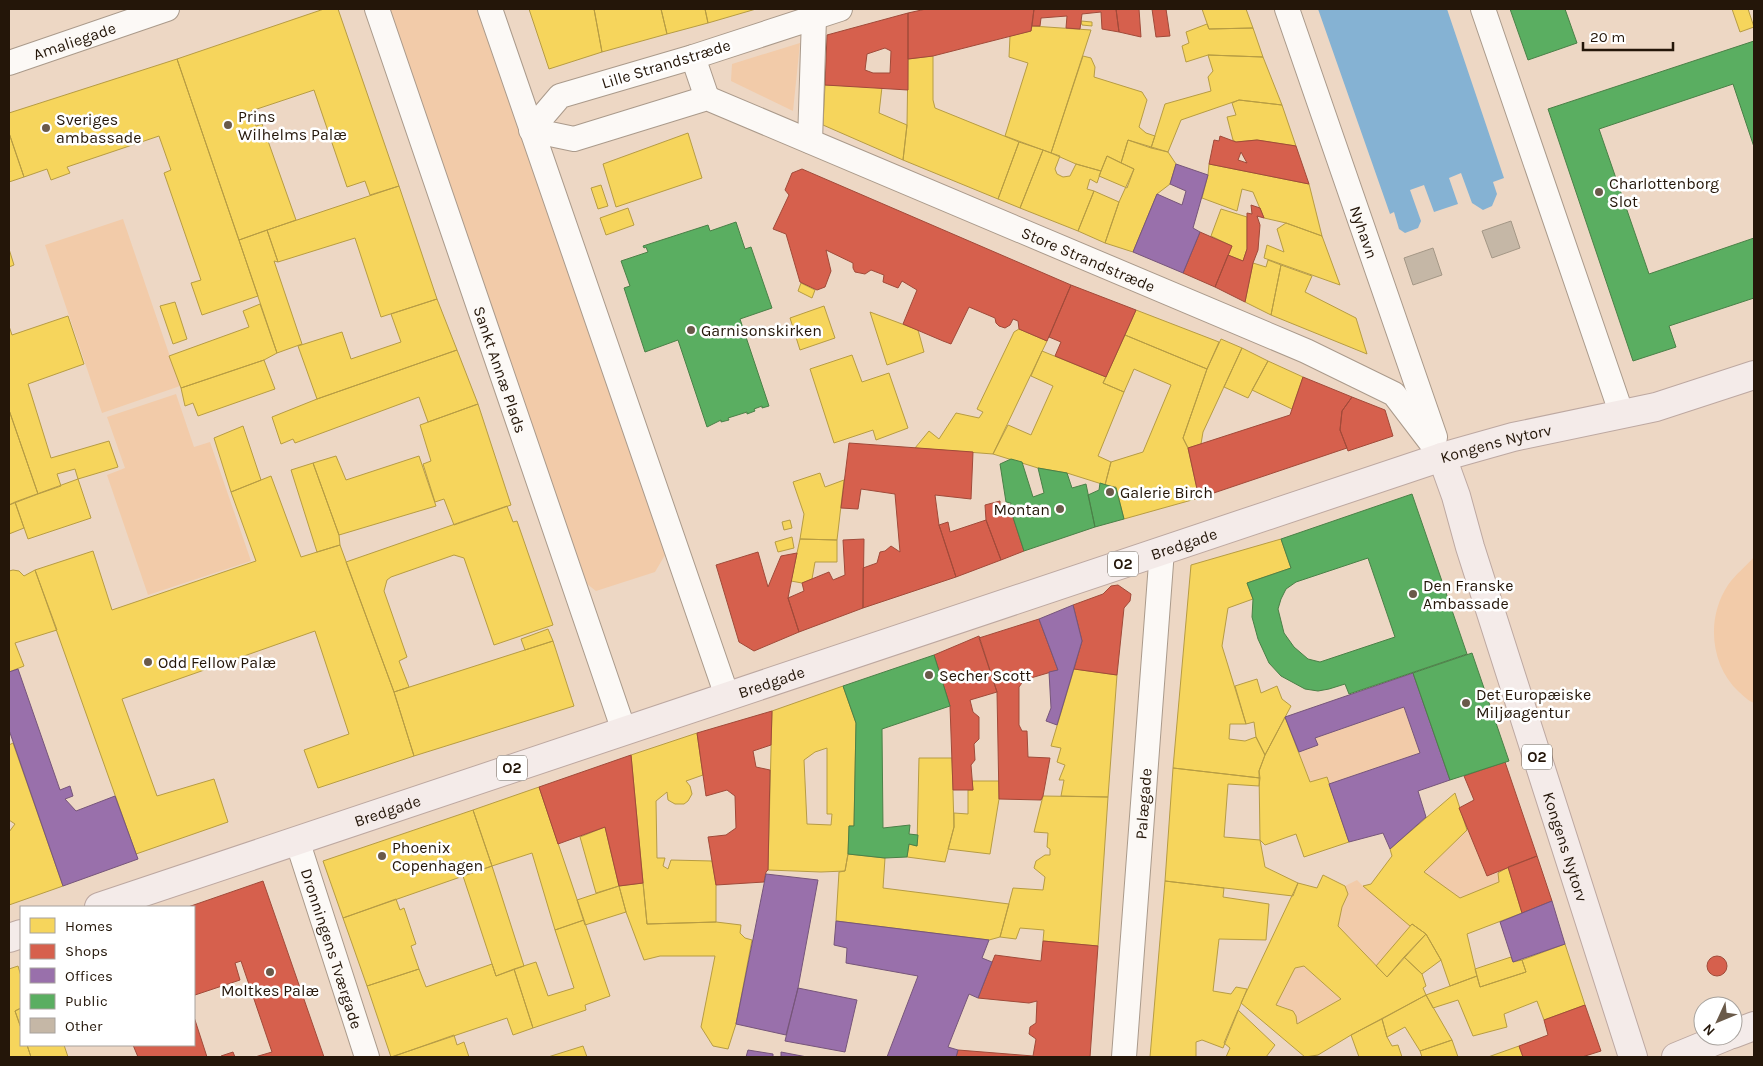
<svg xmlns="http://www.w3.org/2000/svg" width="1763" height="1066" viewBox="0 0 1763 1066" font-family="Karla,sans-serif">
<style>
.green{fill:#f2cba9}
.water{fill:#85b2d3}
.homes{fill:#f6d55c;stroke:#b79c43;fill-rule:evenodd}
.shops{fill:#d6604d;stroke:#a14a39;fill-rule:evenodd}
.offices{fill:#9970ab;stroke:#76557a}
.public{fill:#5aae61;stroke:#4a8047;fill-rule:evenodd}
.building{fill:#c5b7a6;stroke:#a49786}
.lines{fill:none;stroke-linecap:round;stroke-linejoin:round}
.street-casing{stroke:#aa9a8b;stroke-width:26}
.primary-casing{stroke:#bda8a1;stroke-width:30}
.street{stroke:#fcf9f6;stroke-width:24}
.primary{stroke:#f4ebe9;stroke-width:28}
.poi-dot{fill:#6a5a4a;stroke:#fff;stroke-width:2}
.labels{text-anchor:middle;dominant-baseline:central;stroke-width:5;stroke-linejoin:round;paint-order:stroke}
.shield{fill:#fff;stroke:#665c53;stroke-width:1}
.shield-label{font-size:15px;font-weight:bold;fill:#241609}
.street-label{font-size:16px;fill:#241609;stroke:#fff}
.poi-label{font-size:16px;fill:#241609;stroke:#fff;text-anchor:start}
</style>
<rect width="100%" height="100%" fill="#edd7c4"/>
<!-- green -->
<path class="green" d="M389,9h91l185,546 -10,17 -59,19 -9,-7z
M800,43l-7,68 -62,-30 1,-17z
M123,219l57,167 -78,27 -57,-168z
M176,394l18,53 16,-5 41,119 -103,34 -41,-120 18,-7 -18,-51z
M1754,557v146c-6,-2 -10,-7 -15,-11 -29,-27 -33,-74 -11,-107 7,-10 18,-19 26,-28z
M1404,707l16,46 -91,31 -2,-7 -17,5 -11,-30 18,-7 -2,-7z
M1458,802l29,74 11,-3 1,9 -39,16 -84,68 -38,-40 7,-40 12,-6 6,6 8,-2 21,-28 19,-12z
M1304,966l37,33 -44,25c-2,-13 -8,-17 -21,-19l19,-37z"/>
<!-- water -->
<path class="water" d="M1318,9h129l57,169 -11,4 4,12 -5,12 -9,4 -11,-7 -11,-30 -12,5 9,26 -24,8 -10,-27 -14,5 11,31 -3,7 -13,5 -6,-4 -5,-17 -4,2z"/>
<!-- homes -->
<path class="homes" d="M324,9h14l61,177 -29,9 -5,-14 -18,6 -33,-97 -63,21 5,15 6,-2 34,96 -57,20 -62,-181z
M529,9h65l8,43 -53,17z
M594,9h67l6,25 -65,18z
M661,9h44l3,14 -41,11z
M705,9h51l-48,14z
M1202,9h44l7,19 -44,1z
M1732,9h16l6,18 -14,5z
M1081,21l11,1v4l-10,-1z
M1207,24l2,5 44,-1 10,29 -55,-2 -22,7 -4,-16 7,-3 -3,-11z
M1032,26l59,4 -40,123 -46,-17 23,-73 -19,-6 1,-21 21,-5z
M1208,55l55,2 19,48 -43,-5 -58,20 -13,32 -17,-4 14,-44 46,-13 -3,-14 5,-6z
M933,56v44l2,8 84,34 -21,57 -95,-39 4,-35 1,-66z
M1083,56l8,2 4,9 -1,10 48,15 5,8 -8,27 7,6 9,3 -4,12 -23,-8 -7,23 -14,-7 -6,15 -25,-7 -25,-11z
M177,59l81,237 -56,19 -11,-32 10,-3 -37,-107 7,-3 -12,-34 -92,31 3,6 -19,7 -4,-11 -23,8 -15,-44v-20z
M825,85l57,2 -3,26 28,12 -4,35 -80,-35z
M1239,100l43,5 14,41 -39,-6 -21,2 -3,-2 -6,-23 9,-2 -4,-12z
M9,133l15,44 -15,5z
M688,133l14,45 -86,29 -13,-43z
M1128,140l40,12 8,12 -6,20 -13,10 -24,58 -28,-9 14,-41 15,-33 -13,-6z
M1019,142l24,8 -23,58 -22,-9z
M1043,150l17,6 -5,13 2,5 6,3 7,-1 6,-12 25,7 -4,12 -7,-4 -3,10 7,2 -16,40 -58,-23z
M1107,156l27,13 -7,19 -28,-12z
M1209,164l100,20 13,52 -36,-13 -22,-5 -11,-26 -11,-3 -5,22 -35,-13 6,-23z
M601,185l7,21 -10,3 -7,-21z
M399,186l38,113 -56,18 -26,-79 -77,24 -11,-32z
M1094,191l25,11 -14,41 -27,-12z
M628,208l6,17 -28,10 -6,-17z
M1221,209l26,8v32l-4,12 -15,-6 4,-9 -21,-10z
M1286,223l36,13 18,49 -76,-27 3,-13 17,7 -7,-23z
M267,230l11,32 -4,-1 28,83 -25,9 -38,-113z
M9,249l5,16 -5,2z
M1268,260l13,5 -10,50 -26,-13 8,-39 13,4z
M1281,265l31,11 -7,16 51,26 11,36 -96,-39z
M801,283l14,7 -3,8 -14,-7z
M437,299l20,51 -140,49 -19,-53 44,-14 9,27 50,-17 -10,-28z
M175,302l12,37 -14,5 -13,-38z
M260,304l17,49 -13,7 -83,28 -12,-32 80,-29 -6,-16z
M824,306l11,32 -35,12 -10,-32z
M1136,310l83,32 -12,27 -82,-34z
M870,312l48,18 6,22 -37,13z
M68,316l16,48 -56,20 23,74 58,-17 9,26 -40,12 -3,-10 -18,5 4,12 -23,8 -29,-84v-84l3,9z
M1019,329l28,12 -54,113 -78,-6 14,-17 10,8 17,-26 23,5 4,-6 -6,-3 37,-77z
M1125,335l82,34 -24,69 5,10 11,50 -75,21 -8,-32 -11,-2 6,-23 32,-10 28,-67 -37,-16 -10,23 -21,-9z
M1221,339l21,9 -39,84 -2,12 -13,4 -5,-10 24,-69z
M1242,348l26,13 -20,37 -24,-11z
M457,350l21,54 -50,18 -9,-25 -124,46 -2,-4 -12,5 -9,-27 45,-18z
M1042,351l64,26 -3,6 21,9 -26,64 13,6 -6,23 -38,-12 -29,-5 -45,-14 15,-29 23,10 22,-49 -22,-10z
M852,355l10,27 27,-9 19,55 -32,12 -3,-10 -39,13 -24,-74z
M264,360l11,29 -77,27 -5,-13 -8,3 -4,-18z
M1268,361l35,16 -11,32 -40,-19z
M478,404l33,101 -57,20 -10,-26 -9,3 -12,-38 8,-3 -11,-36z
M9,410l29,84 -29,11z
M243,426l18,54 -30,12 -17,-54z
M336,456l10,24 73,-24 17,50 -97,29 -26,-72z
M313,463l26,72 1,10 -23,7 -26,-82z
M820,473l5,14 19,-7 -7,60 -37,-1 4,-25 -11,-32z
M271,476l30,81 39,-12 54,147 20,64 -96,32 -14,-38 45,-16 -34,-103 -193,68 35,97 57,-17 14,43 -92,32 -101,-284 58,-19 19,59 144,-49 -25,-69z
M78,479l13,39 -63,21 -13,-37z
M15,502l9,26 -15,6v-29z
M507,506l6,16 4,-1 36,104 -59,20 -30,-87 -10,-3 -63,22 -4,3 -3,11 23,66 -8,4 10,26 -15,5 -48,-130z
M790,520l2,8 -8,2 -2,-8z
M792,537l2,11 -16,4 -3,-10z
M800,539l37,1v22h-22l-3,17 -10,4 -11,-2z
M1281,539l10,29 -44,15 6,16 -25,9 -6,38 24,78h-16l-1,15 16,2 11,-4 9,18 -6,16 1,7 -87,-10 18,-203z
M13,570l6,1 5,5 11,-6 22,60 -42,13 9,23 -15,6v-101z
M548,629l5,12 -28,9 -4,-11z
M553,641l21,65 -160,50 -20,-64z
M1074,669l43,6 -9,122 -47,-1 3,-16h-5l6,-15 -8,-3 4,-14 -10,-2z
M1257,679l4,14 16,-7 5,13 9,7 -26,49 -9,-18 -2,-15 -8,2 -11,-38z
M843,686l13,37 -2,103h-5l-1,28 -3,17 -24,1 -53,-2 4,-159zM827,748v66h5l-1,11 -24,-1 -3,-64 11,-8z
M1285,717l25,65 17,-5 22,65 -45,15 -8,-23 -31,11 -5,-5 -1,-69 6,-16z
M697,733l6,42 -17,6 4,5 2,8 -4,7 -4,3h-9l-7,-4 -1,-8 -11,9 1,57h8l-2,8 5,3 3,-9 41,1 4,24v37l-69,2 -16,-169z
M13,743l50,143 -54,19v-73l6,-8 -6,-4v-75z
M919,758h33l2,69 -9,35 -38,-5 2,-13 8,2z
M1173,768l87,10 -1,8 -31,-2 -4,53 36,3 5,27 33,16 -5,13 -128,-15z
M972,781h27v18l-9,55 -42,-5 6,-22v-14l14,1v-24h5z
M539,787l45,133 -29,10 -23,-77 -40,13 -19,-56z
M1455,793l12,37 -43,42 36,26 39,-16 -1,-9 10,-6 14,46 -55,21 10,42 -27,10 -9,-26 -15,-26 -14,-10 -2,2 -47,-40 8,-2 21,-28 -2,-7z
M1043,796l65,1 -10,149 -55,-5 1,-11 -24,-2 -4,11 -16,-2 13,-49 30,2 2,-13 -11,-9 2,-7 9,-6h5v-6l-3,-2 1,-14 -14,-1z
M473,810l19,56 -149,52 -20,-57z
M605,827l14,59 -23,7 -16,-56z
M848,854l37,4 -2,30 126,16 -9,33 -11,3 -153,-19 3,-49 6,-1z
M492,866l32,100 -28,10 -33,-100z
M1323,875l22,11 3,8 -6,13 -4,19 49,51 17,-20 18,17 4,12 -3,2 3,7 -75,40 -33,20 -13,2 -64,-54 57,-120 19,5zM1304,966l37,33 -44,25 -1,-8 -3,-5 -17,-6 19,-37z
M1165,881l59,7 -1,9 46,7 -3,36 -47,-1 -6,52 18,3 5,-7 11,2 -24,59 -21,-8 -6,2v15h-46z
M643,883l4,41 69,-2 25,3 -1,8 5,5 7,2 -16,84 -8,25 -15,-3 -12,-19 14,-71h-55l-16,4 -18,-48 -7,-26z
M619,886l7,26 -41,13 -8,-25z
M396,899l4,11 4,-2 12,36 -5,2 8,23 -52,17 -24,-68z
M584,920l26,76 -25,9 1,5 -53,18 -19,-59 22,-7 12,34 26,-8 -19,-58z
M1412,924l14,10 -39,43 -11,-11z
M1426,934l15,26 -19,14 -18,-17z
M1565,944l20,61 -41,15 -7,-19 -33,13 3,13 -34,9 -15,-36 -25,8 -7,-13 51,-19 3,11 46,-15 -4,-12z
M1511,957l2,5 9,-2 4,12 -46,15 -5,-18z
M492,964l4,12 18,-7 19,59 -20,7 -6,-17 -116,39 -24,-71 52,-17 7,18z
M18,966l3,10v32l-6,3 6,17v17h6l4,12h-22v-88z
M1426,995l26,45 -32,11 -15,-24 -18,10 -5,-18z
M21,1008v20l-6,-17z
M1238,1010l37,35 -9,12h-40l4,-9 -6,-5z
M1382,1019l5,18 5,9 6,-1 4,12h-43l-8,-22z
M454,1035l3,10 7,-3 5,15h-77z
M1452,1040l6,17h-36l-2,-6z
M27,1045h37l4,12h-37z
M583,1046l4,11h-39z
M1519,1046l4,11h-35z"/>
<!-- shops -->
<path class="shops" d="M926,9h108l-3,22 -98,25 -25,3v-46z
M1034,9h82l3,23 -17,-3 -1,-17 -19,2 -2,15 -14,-1 1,-12 -26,2 -1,8h-8z
M1116,9h23l2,28 -22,-5z
M1152,9h14l4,27 -14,1z
M908,13v77l-83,-5 2,-50zM885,48l6,3 -1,22h-17l-8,-3 2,-16z
M1220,136l16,6 21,-2 39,6 13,38 -100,-20 5,-24 5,1zM1241,152l6,11 -9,-3z
M802,169l269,116 -24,56 -28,-12 -1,-8 -5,-2 -3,6 -5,3 -6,-2 -3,-3 -1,-5 -26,-11 -18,37 -8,-3 -40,-17 14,-34 -15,-9 -4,7 -15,-6 1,-7 -13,-5 -6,4 -10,-2 -2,-4v-5l-27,-13 5,21 -6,16 -8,3 -17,-8 -14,-48 -13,-5 16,-34 -4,-5 7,-17z
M1251,205l9,3 4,10 -7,-2 3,9 -2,25 -5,13 -8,39 -30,-15 13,-32 15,6 4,-12v-36l5,1z
M1200,232l32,14 -17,41 -32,-14z
M1071,285l65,25 -30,67 -51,-21 6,-14 -12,-5z
M1303,377l49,20 -10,14 -2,19 7,18 -148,50 -11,-50 102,-33z
M1352,397l33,13 8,26 -45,15 -8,-21 2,-19z
M849,443l124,9 -2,47 -36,-4 4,30 17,52 -93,31v-40l14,-5 3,-11 5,-1 6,-5 9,6 -5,-58 -34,-5 -3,20 -17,-1z
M1000,501v10l10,-3 14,43 -23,9 -15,-40 -1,-15z
M986,520l15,40 -45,17 -17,-52 9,-3 2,10z
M864,539l-1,69 -64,24 -11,-34 16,-7 -2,-8 27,-11 4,8 12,-5 -2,-35z
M758,552l10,35 13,-31 16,-3 -9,45 11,34 -45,19 -15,-9 -23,-77z
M1118,585l13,9 -1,7 -6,7 -7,67 -43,-6 8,-28 -9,-36 30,-11 8,-8z
M1039,619l19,51 -34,10 -5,7v38l3,6h5l1,26 22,1 -7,38 -2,4 -42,-1 -2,-107 -18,-54z
M979,636l18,56 -27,8 3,12 6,5v22l-5,5 1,16 -4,5 2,25h-20l-3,-84 -16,-51z
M772,711l-1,34 -18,6 3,16 14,3 -2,100 -2,2 -2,10 -48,3 -8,-48 18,-2 10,-7 -1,-32 -8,-6 -21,6 -9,-63z
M631,755l12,128 -24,3 -14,-59 -47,17 -19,-57z
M1505,762l32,94 -50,20 -28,-68 15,-8 -10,-24z
M1537,856l15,45 -30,12 -14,-46z
M263,881l61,176h-69l17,-5 -31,-91 -6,2 5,17 -45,15 -1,-3v-85h-6z
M1043,941l55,5 -8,111h-134l2,-7 75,6 3,-17 -7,-5 1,-7 6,-4 1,-22 -8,2 -51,-5 17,-43 46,6z
M1707 966a10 10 0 1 1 20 0a10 10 0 1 1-20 0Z
M1585,1005l16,46 -19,6h-59l-4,-11 29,-11 -4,-15z
M194,1017l13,40h-69l-5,-12h61z
M233,1052l2,5h-14v-1z"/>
<!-- offices -->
<path class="offices" d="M1176,164l32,11 -15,53 7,4 -17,41 -50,-21 24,-58 25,11 4,-14 -16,-7z
M1073,605l9,36 -25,84 -11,-4 5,-13 -2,-36 9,-2 -19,-51z
M18,669l42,121 10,-4 3,10 -8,3 11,12 39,-15 23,63 -75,27 -54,-156v-58z
M1413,673l37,107 -32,11 8,26 -36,32 -7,-16 -34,9 -20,-58 91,-31 -16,-46 -89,31 3,7 -19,7 -14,-35z
M766,874l52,6 -20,108 -12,47 -50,-11z
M1552,901l13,43 -52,18 -13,-40z
M836,921l153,19 -7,18 10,4 -14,36 -9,-4 -21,53 10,3 -2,7h-69l31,-81 -72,-13 1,-15 -13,-3z
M798,988l59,12 -12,52 -60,-11z
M748,1050l25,4v3h-27z
M781,1052l26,5h-26z"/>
<!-- public -->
<path class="public" d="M1510,9h55l12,34 -49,17z
M1754,41v106l-21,-63 -134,45 50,145 105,-36v60l-85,28 7,21 -43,14 -85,-252z
M736,222l9,27 6,-2 21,61 -32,11 29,87 -7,2v-2l-8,3 1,2 -8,3v-2l-19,6 1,2 -8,2v-2l-14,7 -29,-87 -33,12 -21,-64 6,-2 -9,-25 27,-9 -2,-5 -2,1 -1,-2 65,-21 2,6z
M1011,459l11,3 11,35 11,-4 -6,-25 29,5 5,15 14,-4 9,43 -71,24 -14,-43 1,-5 -5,-1 -6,-38z
M1100,483l16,5 8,31 -29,8 -7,-32 11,-5z
M1412,494l55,160 -118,40 -4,-10 -16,5 -11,2 -13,-2 -24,-13 -12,-13 -11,-24 -6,-22 1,-18 -6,-16 44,-15 -10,-29zM1368,558l27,79 -75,25 -12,-3 -14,-12 -10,-14 -6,-24 3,-10 5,-10 10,-7z
M1472,653l37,108 -59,19 -37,-107z
M934,655l16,51 -68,23 1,99 27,-3 -1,9 9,1 -1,11 -8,-2 -2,13 -22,1 -37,-4 1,-28h5l2,-103 -13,-37z"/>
<!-- building -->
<path class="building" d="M1511,221l9,27 -28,10 -10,-27z
M1433,248l9,27 -29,10 -9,-27z"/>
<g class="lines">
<!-- street casing -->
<g class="street-casing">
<g id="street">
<path id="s1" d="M377,9l247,722"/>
<path d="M490,9l237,687"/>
<path id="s2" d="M840,9l-147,48 -133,39 -29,34 43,9 133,-41 599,253 88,43 48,63"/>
<path id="s3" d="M1287,9l148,428"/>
<path d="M1483,9l139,406"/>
<path d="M693,57l14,41"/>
<path id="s4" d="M9,63l158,-54"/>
<path d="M810,141l4,-123"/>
<path id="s5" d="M297,840l70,217"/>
<path id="s6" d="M1124,1057l38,-507"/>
</g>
</g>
<!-- primary casing -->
<g class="primary-casing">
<g id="primary">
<path id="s7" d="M1442,457l14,39 14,51 163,510"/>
<path id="s8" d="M99,907l1343,-450 71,-20 143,-30 98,-32"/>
<path d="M9,938l12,-4"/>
<path d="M1733,1034l21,-8"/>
<path d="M1676,1057l51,-21"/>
</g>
</g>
<!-- street -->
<use href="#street" class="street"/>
<!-- primary -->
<use href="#primary" class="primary"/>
</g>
<!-- markers -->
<g class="poi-dot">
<circle cx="228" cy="125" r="5"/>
<circle cx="46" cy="128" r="5"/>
<circle cx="1599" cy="192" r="5"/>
<circle cx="691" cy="330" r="5"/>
<circle cx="1110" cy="492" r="5"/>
<circle cx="1060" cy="509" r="5"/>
<circle cx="1413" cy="594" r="5"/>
<circle cx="148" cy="662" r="5"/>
<circle cx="929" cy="675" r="5"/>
<circle cx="1466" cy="703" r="5"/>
<circle cx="382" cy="856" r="5"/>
<circle cx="270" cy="972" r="5"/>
</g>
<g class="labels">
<!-- shield labels -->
<g class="shield">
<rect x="1108" y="551.5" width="30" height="25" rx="4"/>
<rect x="1522" y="744.5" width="30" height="25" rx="4"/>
<rect x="497" y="755.5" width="30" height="25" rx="4"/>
</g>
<g class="shield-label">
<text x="1123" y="564">O2</text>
<text x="1537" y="757">O2</text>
<text x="512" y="768">O2</text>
</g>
<!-- street labels -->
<g class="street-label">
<text stroke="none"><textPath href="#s4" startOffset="69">Amaliegade</textPath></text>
<text transform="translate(666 64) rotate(-17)">Lille Strandstræde</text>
<text stroke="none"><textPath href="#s3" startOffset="236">Nyhavn</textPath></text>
<text stroke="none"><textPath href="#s2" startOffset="935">Store Strandstræde</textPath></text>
<text stroke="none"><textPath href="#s1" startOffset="381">Sankt Annæ Plads</textPath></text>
<text stroke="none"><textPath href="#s8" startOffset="1472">Kongens Nytorv</textPath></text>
<text stroke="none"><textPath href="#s8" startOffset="1144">Bredgade</textPath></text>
<text stroke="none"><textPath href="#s8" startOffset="709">Bredgade</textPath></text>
<text stroke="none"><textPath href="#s6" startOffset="254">Palægade</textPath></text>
<text stroke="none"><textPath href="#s8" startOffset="304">Bredgade</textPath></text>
<text stroke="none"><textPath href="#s7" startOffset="409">Kongens Nytorv</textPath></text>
<text stroke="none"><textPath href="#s5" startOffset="114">Dronningens Tværgade</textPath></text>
</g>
<!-- poi labels -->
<g class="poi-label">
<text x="238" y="116">Prins<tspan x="238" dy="18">Wilhelms Palæ</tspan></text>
<text x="56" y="119">Sveriges<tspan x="56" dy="18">ambassade</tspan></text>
<text x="1609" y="183">Charlottenborg<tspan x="1609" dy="18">Slot</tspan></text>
<text x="701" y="330">Garnisonskirken</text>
<text x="1120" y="492">Galerie Birch</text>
<text x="1050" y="509" text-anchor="end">Montan</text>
<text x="1423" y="585">Den Franske<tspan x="1423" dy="18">Ambassade</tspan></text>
<text x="158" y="662">Odd Fellow Palæ</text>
<text x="939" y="675">Secher Scott</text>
<text x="1476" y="694">Det Europæiske<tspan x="1476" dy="18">Miljøagentur</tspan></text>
<text x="392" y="847">Phoenix<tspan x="392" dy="18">Copenhagen</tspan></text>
<text x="270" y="990" text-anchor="middle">Moltkes Palæ</text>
</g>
</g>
<!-- border -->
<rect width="1763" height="1066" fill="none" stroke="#241609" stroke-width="20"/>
<!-- legend -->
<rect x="20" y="906" width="175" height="140" fill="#ffffff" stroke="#a7a29d"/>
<rect x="30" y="918" width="25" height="15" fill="#f6d55c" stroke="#a7a29d"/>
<text x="65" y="931" font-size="15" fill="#241609">Homes</text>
<rect x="30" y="944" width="25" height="15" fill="#d6604d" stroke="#a7a29d"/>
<text x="65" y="956" font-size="15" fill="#241609">Shops</text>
<rect x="30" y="968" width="25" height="15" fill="#9970ab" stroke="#a7a29d"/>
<text x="65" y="981" font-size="15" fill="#241609">Offices</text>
<rect x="30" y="994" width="25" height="15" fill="#5aae61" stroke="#a7a29d"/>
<text x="65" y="1006" font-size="15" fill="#241609">Public</text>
<rect x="30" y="1018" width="25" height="15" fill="#c5b7a6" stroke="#a7a29d"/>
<text x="65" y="1031" font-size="15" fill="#241609">Other</text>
<!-- north arrow -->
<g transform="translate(1718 1021) rotate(226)"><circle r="24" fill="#ffffff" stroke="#a7a29d"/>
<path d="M0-4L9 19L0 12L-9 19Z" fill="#6a5a4a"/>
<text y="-8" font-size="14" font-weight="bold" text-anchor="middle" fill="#241609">N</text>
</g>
<!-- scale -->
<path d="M1583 42v8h90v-8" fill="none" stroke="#241609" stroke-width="2.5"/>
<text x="1590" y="42" font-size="15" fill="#241609" stroke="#ffffff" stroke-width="4" paint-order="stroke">20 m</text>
</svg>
